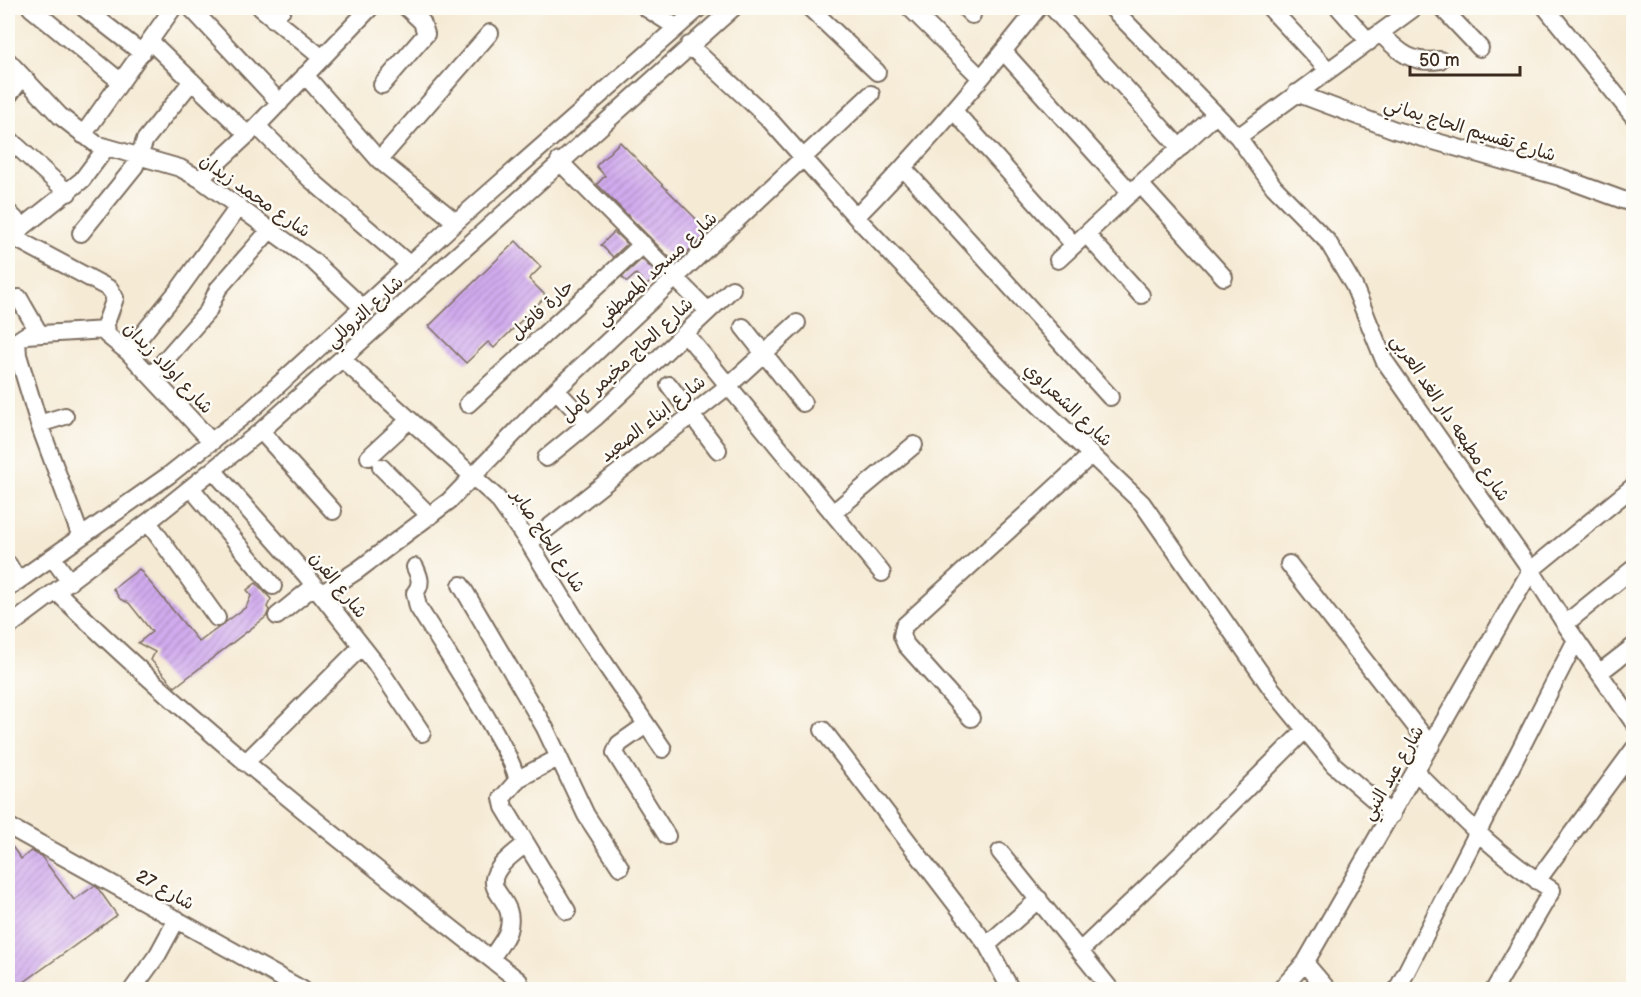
<svg xmlns="http://www.w3.org/2000/svg" width="1641" height="997" viewBox="0 0 1641 997" font-family="'Balsamiq Sans','Playpen Sans Arabic',sans-serif">
<style>
.building{fill:url(#building-hatch)}
.lines{fill:none;stroke-linecap:round;stroke-linejoin:round}
.minor-casing{stroke:#7c6d5e;stroke-width:20}
.minor{stroke:#fff;stroke-width:16}
.labels{text-anchor:middle;dominant-baseline:central;stroke-width:5;stroke-linejoin:round;paint-order:stroke}
.street-label{font-size:18px;fill:#3b2a1e;stroke:#fdfcf7}
</style>
<defs>
<pattern id="building-hatch" width="6" height="6" patternUnits="userSpaceOnUse" patternTransform="scale(1.5)"><rect width="6" height="6" fill="#d2acef"/><path d="M-1 1l2-2M0 6l6-6M5 7l2-2" fill="none" stroke="#ac8cc1"/></pattern>
</defs>
<rect width="100%" height="100%" fill="#fdfcf7"/>
<filter id="ink" filterUnits="userSpaceOnUse"><feTurbulence type="fractalNoise" baseFrequency=".0167" numOctaves="2"/><feDisplacementMap in="SourceGraphic" scale="12" xChannelSelector="R" yChannelSelector="G"/><feConvolveMatrix kernelMatrix="1 2 1 2 8 2 1 2 1" color-interpolation-filters="sRGB"/></filter>
<filter id="wash" filterUnits="userSpaceOnUse"><feTurbulence type="fractalNoise" baseFrequency=".008" numOctaves="4" result="noise"/><feDisplacementMap in="SourceGraphic" scale="24" xChannelSelector="R" yChannelSelector="G"/><feGaussianBlur stdDeviation="1.35" result="paint"/><feColorMatrix in="noise" values="0 0 0 0 0 0 0 0 0 0 0 0 0 0 0 0 0 1.4 0 .05"/><feComposite in="paint" operator="in"/></filter>
<g filter="url(#wash)">
<rect width="100%" height="100%" fill="#f5ead4"/>
<g id="blocks">
<!-- building -->
<path class="building" d="M620,142l89,90 -34,31 -78,-79 8,-8 -9,-10z
M614,232l13,12 -14,13 -12,-12z
M516,241l25,26 -12,12 17,17 -52,52 -6,-6 -22,21 -37,-37z
M642,259l16,16 -11,10 -11,-11 -9,8 -5,-5z
M139,569l60,73 47,-35 5,-11 -4,-6 9,-7 15,16 -4,8 2,3 -3,7 -91,70 -24,-27 4,-8 -17,-9 14,-11 -23,-29 -9,-4 -7,-10z
M8,841l13,18 10,-8 10,5 33,44 20,-14 3,1 20,28 -104,75h-5z"/>
</g>
</g>
<g filter="url(#ink)">
<use href="#blocks" fill-opacity="0" stroke="#7c6d5e" stroke-width="1.5"/>
<g class="lines">
<!-- minor casing -->
<g class="minor-casing">
<path id="minor" d="M31,8l90,74
M84,8l58,45
M191,8l89,95
M261,8l60,49
M646,8l30,19
M810,8l67,64
M910,8l71,70
M965,8l7,7
M1053,8l127,140
M1112,8l126,129 36,50 54,55 26,44 30,74 147,210 34,54 69,99
M1270,8l58,62
M1339,8l30,34
M1442,8l38,40
M1546,8l88,109
M273,19l10,-11
M1381,34c19,19 31,30 59,26
M151,42l97,93
M689,45l78,72 89,100 145,152 141,134 129,185 63,77 58,50
M1004,52l127,141
M8,61l52,55 36,28 84,24 20,11 113,82 50,47
M305,75l74,85 77,62
M382,85l44,-51 -4,-12 -15,-14
M1296,93l99,37 165,47 74,27
M8,96l14,-18
M954,111l120,134
M257,126l53,53 100,86
M83,135l90,-127
M1238,137l176,-129
M8,138l60,55
M379,160l111,-127
M559,161l149,150
M904,169l206,228
M200,179l57,-53 113,-118
M1140,184l84,93
M8,212l15,15
M856,217c65,-66 124,-136 182,-209
M81,233l54,-67 10,-26 47,-59
M1086,234l55,61
M11,236l99,53 5,9 -9,25 1,12 21,17 84,90
M8,239l74,-59 24,-32
M1058,260l157,-145
M8,301l11,-3 20,35
M743,327l60,76
M685,333l197,240
M128,352l52,-64 59,-82
M342,359l155,139 32,45 55,90 79,116
M151,376l57,-65 10,-22 52,-59
M669,385l49,65
M556,390l32,34
M468,404l175,-160
M39,424l26,-8
M261,431l72,80
M369,457l39,-36
M546,458l50,-41 136,-128
M381,467l49,49
M213,470l93,105 70,89 46,69
M191,488l82,98
M833,513l81,-68
M148,522l69,96
M81,537l-42,-113 -21,-69 -1,-14 9,-6 80,-5
M529,543l199,-157 69,-63
M52,557l18,25
M8,564l10,17
M1289,564l142,182
M415,567c4,9 8,16 0,26l3,14c14,23 104,159 98,175l-14,16 2,9 63,104
M461,585l84,143 41,87 34,52
M8,588l161,-113 82,-65 205,-188 243,-214
M57,592c144,141 303,265 462,389
M321,594l37,-24 91,-69 107,-111 315,-296
M277,616l37,-30
M1565,624l69,-56
M8,627l140,-105 113,-91 472,-423
M1599,673l35,-27
M971,718l-65,-73 -4,-9 2,-10 187,-171
M646,725l-27,19 -4,9 52,83
M823,730l164,215 24,45
M245,763l117,-117
M1416,772c43,43 84,86 136,118l-58,100
M518,779l40,-21
M8,826l295,164
M1000,852l111,138
M1537,881l97,-132
M987,945l52,-46
M1081,950l92,-88 131,-131
M491,959c5,-9 14,-19 17,-28 13,-42 -50,-38 18,-87
M1305,963l23,27
M132,990l26,-36 19,-35
M1280,990l25,-27 226,-393 103,-84
M1397,990l179,-350"/>
</g>
<!-- minor -->
<use href="#minor" class="minor"/>
</g>
</g>
<g class="labels">
<!-- street labels -->
<g class="street-label">
<text transform="translate(1470 130) rotate(17)">شارع تقسيم الحاج يماني</text>
<text transform="translate(255 196) rotate(35)">شارع محمد زيدان</text>
<text transform="translate(657 269) rotate(-43)">شارع مسجد المصطفي</text>
<text transform="translate(542 310) rotate(-42)">حارة فاضل</text>
<text transform="translate(365 312) rotate(-42)">شارع التروللي</text>
<text transform="translate(627 360) rotate(-43)">شارع الحاج مخيمر كامل</text>
<text transform="translate(168 368) rotate(46)">شارع اولاد زيدان</text>
<text transform="translate(1068 405) rotate(43)">شارع الشعراوي</text>
<text transform="translate(1450 418) rotate(56)">شارع مطبعه دار الغد العربي</text>
<text transform="translate(653 419) rotate(-38)">شارع ابناء الصعيد</text>
<text transform="translate(548 541) rotate(57)">شارع الحاج صابر</text>
<text transform="translate(338 585) rotate(51)">شارع الفرن</text>
<text transform="translate(1393 773) rotate(-60)">شارع عبد النبي</text>
<text transform="translate(165 890) rotate(29)">شارع 27</text>
</g>
</g>
<!-- margin -->
<rect width="1641" height="997" fill="none" stroke="#fdfcf7" stroke-width="30"/>
<!-- scale -->
<path d="M1410 66v9h110v-9" fill="none" stroke="#3b2a1e" stroke-width="3"/>
<text x="1419" y="66" font-size="18" fill="#3b2a1e" stroke="#fdfcf7" stroke-width="4.5" paint-order="stroke">50 m</text>
</svg>
